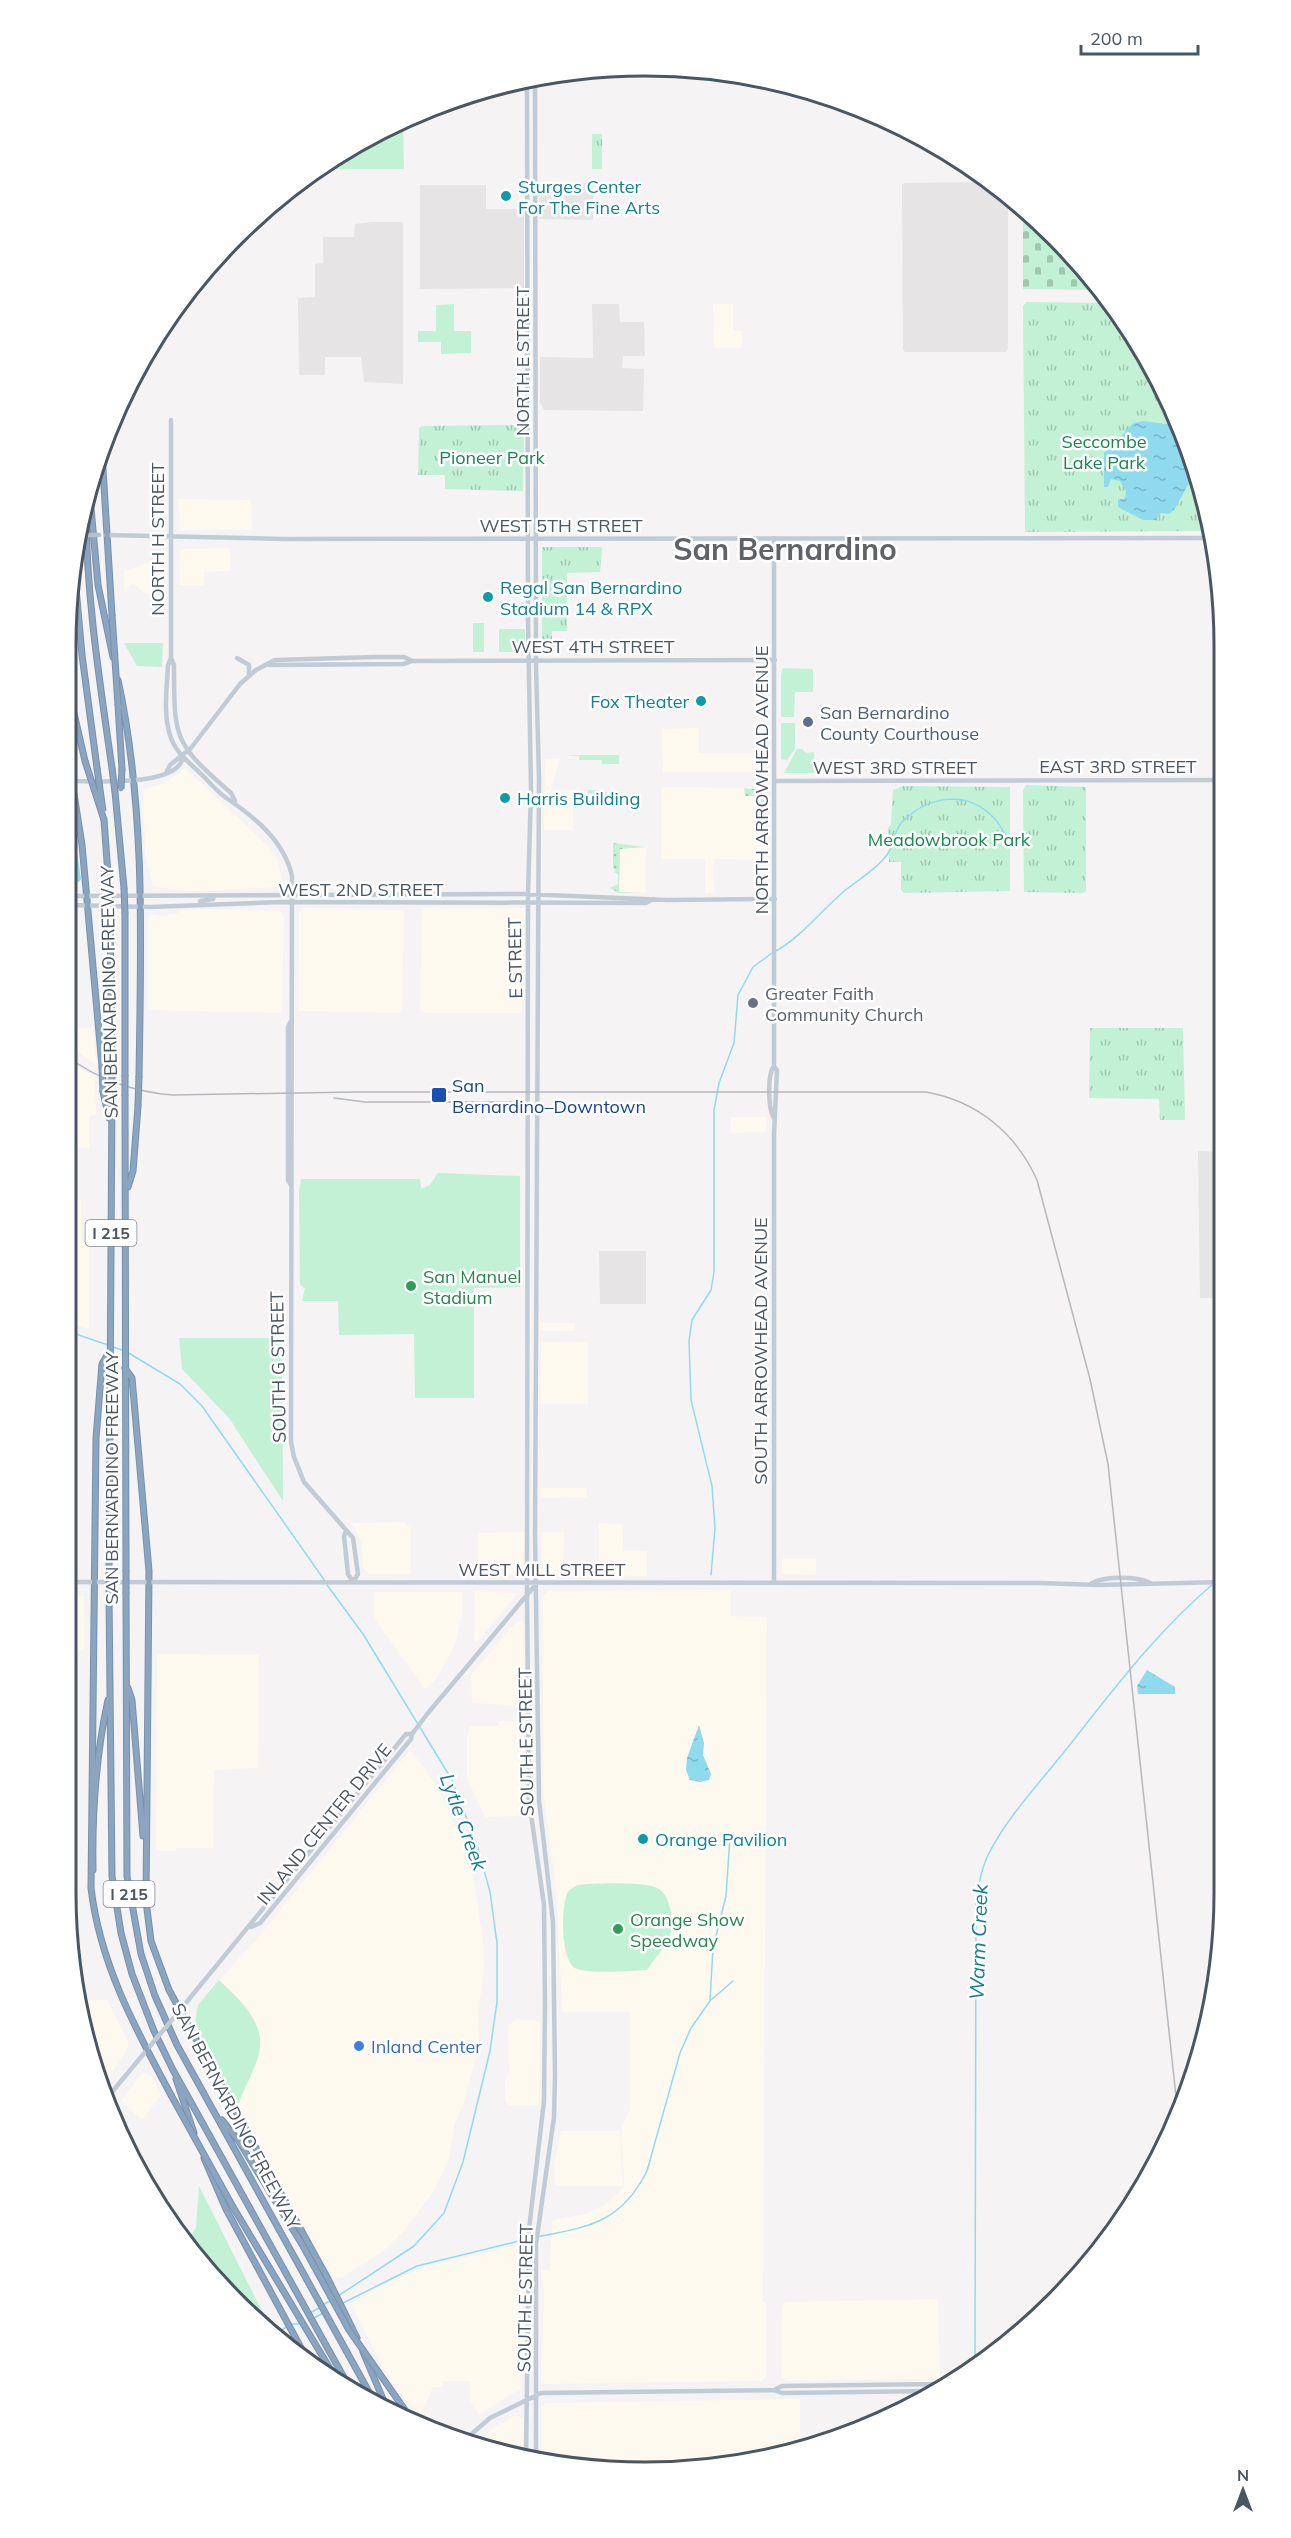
<svg xmlns="http://www.w3.org/2000/svg" width="1291" height="2538" viewBox="0 0 1291 2538" font-family="Mulish,sans-serif">
<style>
.commercial{fill:#fdf9ef}
.education{fill:#e6e4e5}
.grass{fill:#c3f1d5}
.cemetery{fill:url(#cemetery-stones)}
.park{fill:url(#park-tufts)}
.garden{fill:url(#garden-dots)}
.water{fill:url(#water-ripples)}
.lines{fill:none;stroke-linecap:round;stroke-linejoin:round}
.stream{stroke:#90daee;stroke-width:1.5}
.motorway-casing{stroke:#7690ad;stroke-width:7}
.secondary{stroke:#c1cbd6;stroke-width:4.5}
.motorway{stroke:#8ba5c1;stroke-width:5}
.rail{stroke:#b5b8bd;stroke-width:1.5}
.motorway-bridge-casing{stroke:#7690ad;stroke-width:7;stroke-linecap:butt}
.secondary-bridge{stroke:#c1cbd6;stroke-width:4.5}
.primary-bridge{stroke:#b3c2d1;stroke-width:4.5}
.motorway-bridge{stroke:#8ba5c1;stroke-width:5}
.culture-dot{fill:#0f9aa8;stroke:#fff;stroke-width:2}
.service-dot{fill:#5c6f8a;stroke:#fff;stroke-width:2}
.worship-dot{fill:#6b7280;stroke:#fff;stroke-width:2}
.transit-dot{fill:#1a4fb4;stroke:#fff;stroke-width:2}
.leisure-dot{fill:#2e9e5b;stroke:#fff;stroke-width:2}
.shop-dot{fill:#3f7fe0;stroke:#fff;stroke-width:2}
.labels{text-anchor:middle;dominant-baseline:central;stroke-width:5;stroke-linejoin:round;paint-order:stroke}
.shield{fill:#fff;stroke:#808990;stroke-width:1.5}
.shield-label{font-size:16px;font-weight:bold;fill:#4a5661}
.culture-label{font-size:18px;fill:#0d838f;stroke:#fff;text-anchor:start}
.street-label{font-size:18px;fill:#4a5661;stroke:#fff}
.park-label{font-size:18px;fill:#17864f;stroke:#fff}
.service-label{font-size:18px;fill:#4e5e75;stroke:#fff;text-anchor:start}
.worship-label{font-size:18px;fill:#5b616d;stroke:#fff;text-anchor:start}
.transit-label{font-size:18px;fill:#164399;stroke:#fff;text-anchor:start}
.leisure-label{font-size:18px;fill:#27864d;stroke:#fff;text-anchor:start}
.shop-label{font-size:18px;fill:#366cbe;stroke:#fff;text-anchor:start}
.water-label{font-size:20px;font-style:italic;fill:#0c7c9b;stroke:#fff}
.town-label{font-size:30px;font-weight:bold;fill:#5f6368;stroke:#fff}
.rim{fill:none;stroke:#4a5661;stroke-width:3}
</style>
<defs>
<pattern id="cemetery-stones" width="16" height="16" patternUnits="userSpaceOnUse" patternTransform="scale(1.5)"><rect width="16" height="16" fill="#c3f1d5"/><path d="M2 7V4a2 2 0 0 1 4 0v3zM10 15v-3a2 2 0 0 1 4 0v3z" fill="#a0c6b0"/></pattern>
<pattern id="park-tufts" width="24" height="20" patternUnits="userSpaceOnUse" patternTransform="scale(1.5)"><rect width="24" height="20" fill="#c3f1d5"/><path d="M3 7l-1-3M5 7V3M7 7l1-3M15 17l-1-3M17 17v-4M19 17l1-3" fill="none" stroke="#a0c6b0"/></pattern>
<pattern id="garden-dots" width="8" height="8" patternUnits="userSpaceOnUse" patternTransform="scale(1.5)"><rect width="8" height="8" fill="#c3f1d5"/><path d="M2 2h.1M6 6h.1" fill="none" stroke="#a0c6b0" stroke-width="1.8" stroke-linecap="round"/></pattern>
<pattern id="water-ripples" width="26" height="14" patternUnits="userSpaceOnUse" patternTransform="scale(1.5)"><rect width="26" height="14" fill="#90daee"/><path d="M2 4q2-2 4 0t4 0M15 11q2-2 4 0t4 0" fill="none" stroke="#78b4c4"/></pattern>
</defs>
<rect width="100%" height="100%" fill="#f5f3f3"/>
<!-- commercial -->
<path class="commercial" d="M713,304h20v27h9v17h-28z
M178,499l73,1 1,30h-72z
M230,548v23l-26,1v13h-25l1,-36z
M163,557v32l-5,4 -12,1 -13,-10 -9,6v-18z
M699,728v25h67v19h-103l-1,-43z
M545,759h15l-9,31h30v13h-8v27h-29z
M185,768l85,80 9,16 3,20 -3,3 -87,4 -39,-4 -8,-33 -2,-65 20,-5z
M663,787l102,1 1,72 -52,-1v34h-9v-34h-44v-70z
M620,848h26l-1,45h-26z
M303,908l101,2 -2,101 -3,2 -100,-2v-98z
M422,908h103l-3,105h-97l-5,-3z
M200,909l81,2 3,6 -2,96 -134,-3v-93l4,-3 10,2 16,-3 1,-3z
M67,1028h26l4,38 -30,-22z
M67,1059l28,19 1,37 -7,1v32h-22z
M731,1117h35v15l-35,1z
M67,1200h14v44h8v85l-22,-6z
M540,1323h35v8h-35z
M541,1342h47v62h-48z
M540,1488h47v9l-47,1z
M405,1522l6,7v45h-42l-6,-6 -1,-24 -11,-21z
M599,1523l24,1v27h24v25l-48,-1z
M525,1532l-3,42h-44v-41z
M541,1532h23l-1,43 -21,-3z
M782,1559h34v16l-34,-1z
M731,1590v26l36,1 -4,684 3,2v74l-4,4 -218,3 -3,-3 3,-85 -3,-26h9l2,-50 33,-6 19,-8 20,-19 -3,-60 9,-17v-98h-68l-5,-116 -14,-105v-195l5,-5z
M475,1591l43,2 -41,49 -3,-2z
M374,1592h88v23l-7,30 -19,34 -11,10 -51,-71z
M66,1593l18,3 1,53 -8,3h-11z
M517,1621h6l1,85 -52,-3 -1,-28z
M157,1654l102,1 -1,113 -44,2 -1,78h-37v3h-20z
M499,1721h25l-1,95 -38,1 -18,-39v-41l3,-11h28z
M410,1750l14,17 17,27 24,55 9,32 9,57 1,28 -6,52 2,23 -16,62 -9,20 -7,38 -16,33 -29,38 -21,20 -41,26h-8l-95,-171 12,-97 -31,-30 38,-41z
M84,2000h23l22,43 -3,9 -25,36 -4,-9z
M516,2019l24,2 -1,84h-30l-4,-4v-19l4,-10 -1,-46z
M142,2073l10,3 9,19 -19,25 -21,-19z
M561,2131h59l3,55h-68l-1,-22z
M522,2244l2,3 -4,142 -41,26 -9,-14v-20h-27v6h-10l-12,27 -15,-13 -19,-25 -36,-73 43,-24 31,-12z
M938,2299l2,80 -154,2 -5,-4 1,-71 4,-4z
M800,2399v44l-79,24 -180,-6v-54l4,-4z
M515,2415l8,3v39l-40,-15 8,-12z"/>
<!-- education -->
<path class="education" d="M987,182l21,14v153l-2,3h-101l-2,-3 -1,-164 2,-2z
M539,183h54v37l-54,-1z
M420,185h66v24h38v79l-104,1z
M372,222h29l2,2v160l-39,-2 -3,-25h-36v18h-26l-1,-77 17,-1v-33l8,-1v-26h31l1,-13z
M592,304h27l1,18h24l1,34h-22l-1,12 22,1 -1,42 -99,-1 -4,-8v-45l53,1z
M1198,1151l24,1v146h-22z
M599,1251h47v53h-46z"/>
<!-- grass -->
<path class="grass" d="M403,122l1,47h-79v-3l30,-22z
M454,304v27h17v22l-30,1v-12h-23v-11h18v-26z
M473,623h11v29h-11z
M499,629h26v20l-3,3h-23z
M124,643h39l-1,24 -25,-1z
M783,668l30,1v23h-18l-1,25h-13v-42z
M781,723h14v26l-8,11 -6,-1z
M797,749h5l4,4 8,-1 1,21h-31z
M565,755h54v9h-17v-4h-23v-4z
M588,790h15l4,3v10h-19z
M438,1173l82,3v111l-46,1v110h-59l-1,-64 -75,1 -1,-34h-36l3,-13 -5,-3 -1,-94 2,-12h119l1,10 9,-4z
M179,1338h103l1,163 -54,-83 -47,-49z
M577,1885c15,-2 72,-4 82,4 13,9 15,34 11,47 -4,12 -16,22 -23,34 -17,1 -54,4 -70,-1 -17,-5 -17,-67 -8,-79 1,0 7,-4 8,-5z
M219,1980c24,23 52,47 37,83 -5,15 -14,28 -18,44l-43,-84 3,-18z
M199,2186l65,129 -7,6 -71,-75 10,-19z"/>
<!-- cemetery -->
<path class="cemetery" d="M1023,207l4,3 71,80 -75,-1z"/>
<!-- park -->
<path class="park" d="M592,134h10v35h-10z
M1026,302l83,1 18,20 54,101 29,107 -185,1 -2,-226z
M521,425l3,3 -1,63 -78,-2v-14h-27l1,-47 3,-2z
M542,547h59l1,2 -2,23 -33,1v58h-15v21h-10z
M1026,785l60,2v104l-3,2 -59,-1 -1,-102z
M903,786l107,1v104l-106,2 -3,-3v-28h-12l-1,-35 3,-2 2,-35z
M1090,1028h93l2,92h-25l-1,-21 -70,-1z"/>
<!-- garden -->
<path class="garden" d="M744,788l22,2v41l-6,-35h-15z
M613,843l32,4 -25,2 -1,43 26,1h-26l-9,-5 8,-4v-10l-5,-2 3,-1 -3,-3z"/>
<!-- water -->
<path class="water" d="M1143,421l31,4 6,-3 14,52 -20,36 -5,4 -9,-1 -4,7h-13l-25,-13v-7l7,-2 1,-7 -6,-10 -9,-2 -3,8h-4v-35l15,-9 -1,-3 15,-17z
M73,825l8,54 -2,3h-4l-6,-56z
M1147,1670l28,17v7h-37l-1,-8z
M699,1725l5,18 -1,12 8,19 -2,6 -9,2 -10,-2 -4,-10 1,-12z"/>
<g class="lines">
<!-- stream -->
<path class="stream" d="M776,951c26,-15 44,-39 66,-58 15,-13 33,-22 45,-38 7,-10 7,-25 15,-33 26,-26 65,-33 92,-4 7,7 10,16 16,23
M67,1331l41,14
M113,1347l9,3
M127,1352l53,32 22,22 123,175
M711,1575l4,-47 -3,-42 -21,-86 -2,-59 3,-21 19,-30 3,-18v-162l5,-27 15,-40 4,-48 15,-28 19,-14
M1217,1581l6,-6
M327,1585l36,49 89,146 26,68 12,44 7,51v59l-7,49 -27,111 -19,51 -30,33 -76,50
M711,2000l22,-19
M532,2238c54,-11 88,-13 115,-67l33,-118 11,-25 19,-27 3,-53 13,-52 4,-59
M343,2303l74,-37 110,-27
M323,2305l8,-5
M310,2313l9,-5
M314,2318l9,-5
M292,2324h9
M274,2335l14,-9
M975,2360l1,-461c3,-15 5,-30 12,-44 19,-38 50,-70 76,-103 47,-59 92,-120 149,-168"/>
<!-- motorway casing -->
<g class="motorway-casing">
<path id="motorway" d="M102,453l10,162
M89,486l9,99 15,72
M86,497c-1,91 13,181 26,271
M74,566l8,89 15,113
M118,680c28,130 23,264 21,396
M67,683l18,78
M118,705l4,64
M67,749l15,96 20,221
M115,792l9,96
M104,820l5,68
M110,914l2,155
M125,1075v-161
M103,1092l6,26
M125,1096l1,474
M128,1187l5,-16 5,-65
M110,1350l-8,14 -6,74 -5,450c9,76 44,140 80,207
M125,1368l7,10 17,193 -3,330 5,40 18,49 159,289 29,59
M109,1570l3,-480
M126,1594l1,282 14,78 14,42 22,49 197,356
M109,1595l3,281 9,57 11,41 22,57 19,39 179,322
M128,1688l4,12 11,136
M93,1870c-1,-56 3,-115 15,-170
M176,2079l18,54
M222,2120l16,20 65,106
M204,2158l22,51 81,150
M233,2207l99,165 13,15
M363,2352l23,54"/>
</g>
<!-- secondary -->
<path class="secondary" d="M535,79l1,587 3,112 -4,756 4,267 14,121 2,153 -1,42 -18,127v217
M171,420v238l3,7c0,75 0,78 57,128l4,8
M106,535l178,4 927,-1
M171,658l-3,7c-1,22 -5,49 2,70 4,15 17,26 28,36 9,8 17,19 27,26 28,19 59,43 67,79l-1,566 3,15 10,25 49,56 5,36 -5,8
M237,658l12,7v10
M269,665l134,-1 9,-3 363,-1
M167,771l3,-6 21,-17 49,-64 16,-14 19,-10 100,-3h29l8,4
M72,781c24,0 106,6 111,-24
M774,781l447,-1
M67,896l457,-2 143,6 108,-1
M200,901l13,-2 1,-3
M67,905l83,2 131,-5 365,1 7,-4
M774,1066c-7,9 -6,43 0,52
M291,1185l-3,-5v-153l3,-6
M346,1531l-2,5 4,38 5,8
M66,1582l973,1 60,2 124,-3
M774,1583v-448l3,-65 -3,-4v-528
M1092,1583c14,-7 44,-7 58,0
M251,1927l9,-4 151,-184 1,-5 16,-21 109,-130
M176,2015l221,-270 9,-11h6
M107,2098l49,-59
M774,2390l8,-4 159,-2
M468,2437l22,-19 51,-25 233,-3 8,3 149,-2
M526,2458l3,-229 15,-128 1,-95 -1,-101 -15,-105 -2,-205 1,-701 3,-104 -3,-169 -1,-540"/>
<!-- motorway -->
<use href="#motorway" class="motorway"/>
<!-- rail -->
<path class="rail" d="M67,1056c29,23 68,36 105,39l183,-3h571c51,9 90,41 111,88l53,199 18,85 70,651
M334,1098l31,4h148"/>
<!-- motorway-bridge casing -->
<g class="motorway-bridge-casing">
<path id="motorway-bridge" d="M112,615l6,90
M85,761l19,59
M97,768l6,43
M112,768l3,24
M121,789l1,-20
M109,888l1,26
M124,888l1,26
M102,1066l1,26
M112,1090v-21
M125,1096v-21
M138,1106l1,-30
M109,1570v25
M126,1570v24
M171,2095l62,112
M303,2246l46,84 56,80"/>
</g>
<!-- secondary-bridge -->
<path class="secondary-bridge" d="M156,2039l20,-24"/>
<!-- primary-bridge -->
<path class="primary-bridge" d="M79,535h20"/>
<!-- motorway-bridge -->
<use href="#motorway-bridge" class="motorway-bridge"/>
</g>
<!-- markers -->
<g class="culture-dot">
<circle cx="506" cy="196" r="6"/>
<circle cx="488" cy="597" r="6"/>
<circle cx="701" cy="701" r="6"/>
<circle cx="505" cy="798" r="6"/>
<circle cx="643" cy="1839" r="6"/>
</g>
<circle class="service-dot" cx="808" cy="722" r="6"/>
<circle class="worship-dot" cx="753" cy="1003" r="6"/>
<rect class="transit-dot" x="431" y="1087" width="16" height="16" rx="3"/>
<g class="leisure-dot">
<circle cx="411" cy="1286" r="6"/>
<circle cx="618" cy="1929" r="6"/>
</g>
<circle class="shop-dot" cx="359" cy="2046" r="6"/>
<g class="labels">
<!-- shield labels -->
<g class="shield">
<rect x="85.5" y="1220" width="51" height="26" rx="4.5"/>
<rect x="103.5" y="1881" width="51" height="26" rx="4.5"/>
</g>
<g class="shield-label">
<text x="111" y="1233">I 215</text>
<text x="129" y="1894">I 215</text>
</g>
<!-- culture labels -->
<g class="culture-label">
<text x="518" y="186">Sturges Center<tspan x="518" dy="21">For The Fine Arts</tspan></text>
<text x="500" y="587">Regal San Bernardino<tspan x="500" dy="21">Stadium 14 &amp; RPX</tspan></text>
<text x="689" y="701" text-anchor="end">Fox Theater</text>
<text x="517" y="798">Harris Building</text>
<text x="655" y="1839">Orange Pavilion</text>
</g>
<!-- street labels -->
<g class="street-label">
<text transform="translate(522 361) rotate(-90)">NORTH E STREET</text>
<text x="561" y="525">WEST 5TH STREET</text>
<text transform="translate(157 539) rotate(-90)">NORTH H STREET</text>
<text x="593" y="646">WEST 4TH STREET</text>
<text x="1118" y="766">EAST 3RD STREET</text>
<text x="895" y="767">WEST 3RD STREET</text>
<text transform="translate(761 780) rotate(-90)">NORTH ARROWHEAD AVENUE</text>
<text x="361" y="889">WEST 2ND STREET</text>
<text transform="translate(515 958) rotate(-91)">E STREET</text>
<text transform="translate(109 992) rotate(-91)">SAN BERNARDINO FREEWAY</text>
<text transform="translate(760 1351) rotate(-90)">SOUTH ARROWHEAD AVENUE</text>
<text transform="translate(278 1367) rotate(-91)">SOUTH G STREET</text>
<text transform="translate(111 1478) rotate(-90)">SAN BERNARDINO FREEWAY</text>
<text x="542" y="1569">WEST MILL STREET</text>
<text transform="translate(526 1742) rotate(-91)">SOUTH E STREET</text>
<text transform="translate(324 1824) rotate(-51)">INLAND CENTER DRIVE</text>
<text transform="translate(236 2116) rotate(62)">SAN BERNARDINO FREEWAY</text>
<text transform="translate(525 2298) rotate(-89)">SOUTH E STREET</text>
</g>
<!-- park labels -->
<g class="park-label">
<text x="1104" y="441">Seccombe<tspan x="1104" dy="21">Lake Park</tspan></text>
<text x="492" y="457">Pioneer Park</text>
<text x="949" y="839">Meadowbrook Park</text>
</g>
<!-- service labels -->
<g class="service-label">
<text x="820" y="712">San Bernardino<tspan x="820" dy="21">County Courthouse</tspan></text>
</g>
<!-- worship labels -->
<g class="worship-label">
<text x="765" y="993">Greater Faith<tspan x="765" dy="21">Community Church</tspan></text>
</g>
<!-- transit labels -->
<g class="transit-label">
<text x="452" y="1085">San<tspan x="452" dy="21">Bernardino–Downtown</tspan></text>
</g>
<!-- leisure labels -->
<g class="leisure-label">
<text x="423" y="1276">San Manuel<tspan x="423" dy="21">Stadium</tspan></text>
<text x="630" y="1919">Orange Show<tspan x="630" dy="21">Speedway</tspan></text>
</g>
<!-- shop labels -->
<g class="shop-label">
<text x="371" y="2046">Inland Center</text>
</g>
<!-- water labels -->
<g class="water-label">
<text transform="translate(464 1822) rotate(70)">Lytle Creek</text>
<text transform="translate(978 1942) rotate(-88)">Warm Creek</text>
</g>
<!-- town labels -->
<g class="town-label">
<text x="785" y="549">San Bernardino</text>
</g>
</g>
<!-- crop -->
<path d="M0 0H1291V2538H0ZM645 76H645A569 569 0 0 1 1214 645V1893A569 569 0 0 1 645 2462H645A569 569 0 0 1 76 1893V645A569 569 0 0 1 645 76Z" fill="#fff" fill-rule="evenodd"/>
<path class="rim" d="M645 76H645A569 569 0 0 1 1214 645V1893A569 569 0 0 1 645 2462H645A569 569 0 0 1 76 1893V645A569 569 0 0 1 645 76Z"/>
<!-- north arrow -->
<g transform="translate(1243 2490)" stroke="#ffffff" stroke-width="4.5" paint-order="stroke">
<path d="M0-4.5L10 22L0 15L-10 22Z" fill="#4a5661"/>
<text y="-9" font-size="16" font-weight="bold" text-anchor="middle" fill="#4a5661">N</text>
</g>
<!-- scale -->
<path d="M1081 45v9h117v-9" fill="none" stroke="#4a5661" stroke-width="3"/>
<text x="1090" y="45" font-size="18" fill="#4a5661" stroke="#ffffff" stroke-width="4.5" paint-order="stroke">200 m</text>
</svg>
